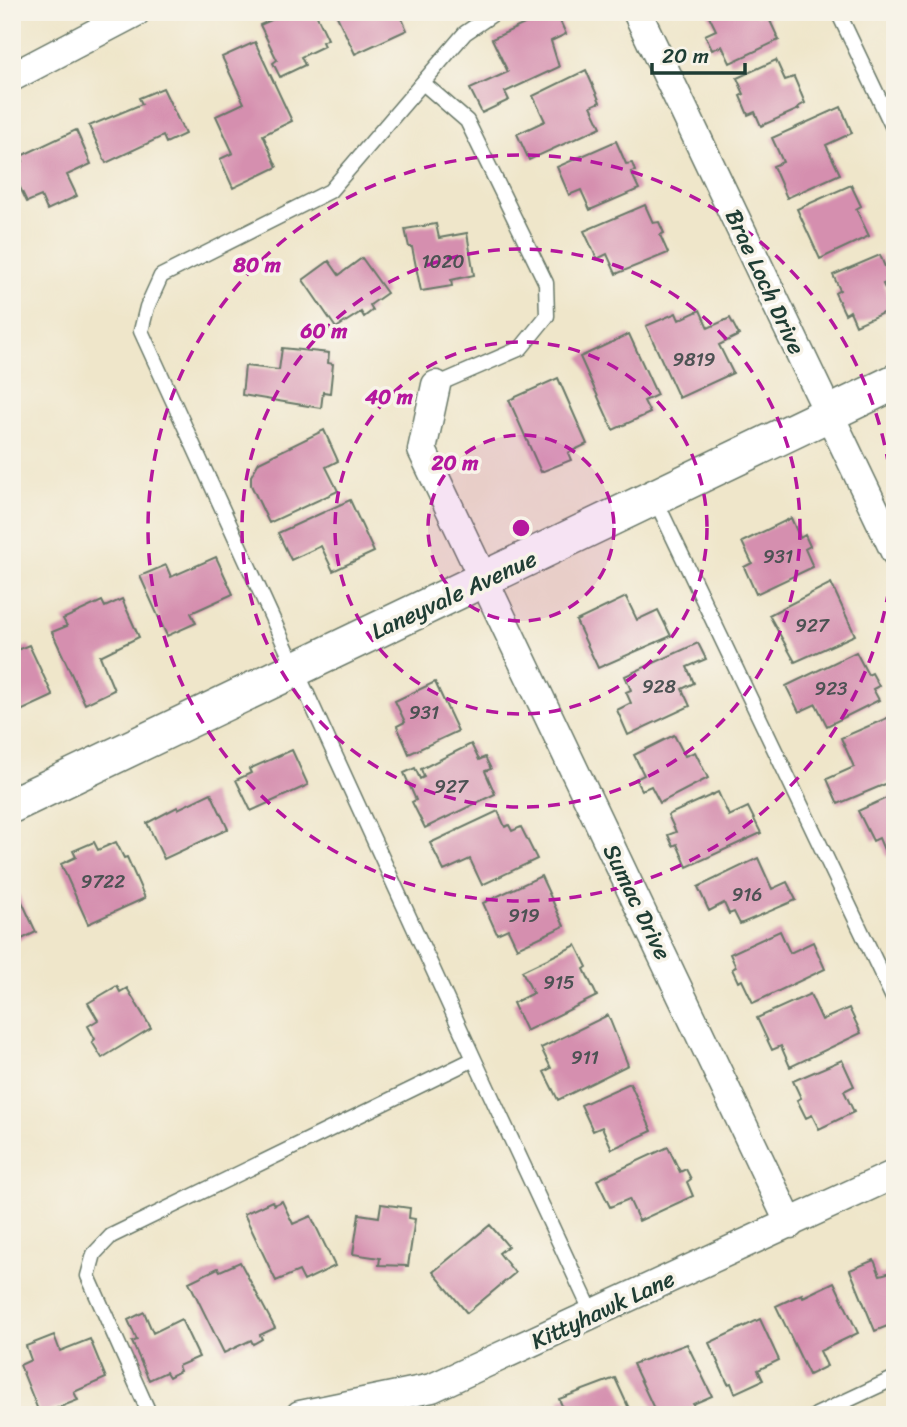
<svg xmlns="http://www.w3.org/2000/svg" width="907" height="1427" viewBox="0 0 907 1427" font-family="Sriracha,sans-serif">
<style>
.building{fill:#d58faf}
.lines{fill:none;stroke-linecap:round;stroke-linejoin:round}
.service-casing{stroke:#687868;stroke-width:17}
.minor-casing{stroke:#687868;stroke-width:31}
.tertiary-casing{stroke:#687868;stroke-width:38}
.service{stroke:#fff;stroke-width:14}
.minor{stroke:#fff;stroke-width:28}
.tertiary{stroke:#fff;stroke-width:35}
.ring{fill:none;stroke:#b5179e;stroke-width:3.5;stroke-dasharray:12 9}
.labels{text-anchor:middle;dominant-baseline:central;stroke-width:7;stroke-linejoin:round;paint-order:stroke}
.number-label{font-size:19px;fill:#4c5253}
.street-label{font-size:23px;fill:#1f3d34;stroke:#f7f3e8}
.centre{fill:#b5179e;stroke:#f7f3e8;stroke-width:3.5}
.ring-label{font-size:21px;text-anchor:middle;font-weight:bold;fill:#b5179e;stroke:#f7f3e8;stroke-width:7;stroke-linejoin:round;paint-order:stroke}
</style>
<rect width="100%" height="100%" fill="#f7f3e8"/>
<filter id="ink" filterUnits="userSpaceOnUse"><feTurbulence type="fractalNoise" baseFrequency=".0143" numOctaves="2"/><feDisplacementMap in="SourceGraphic" scale="14" xChannelSelector="R" yChannelSelector="G"/><feConvolveMatrix kernelMatrix="1 2 1 2 8 2 1 2 1" color-interpolation-filters="sRGB"/></filter>
<filter id="wash" filterUnits="userSpaceOnUse"><feTurbulence type="fractalNoise" baseFrequency=".00686" numOctaves="4" result="noise"/><feDisplacementMap in="SourceGraphic" scale="28" xChannelSelector="R" yChannelSelector="G"/><feGaussianBlur stdDeviation="1.57" result="paint"/><feColorMatrix in="noise" values="0 0 0 0 0 0 0 0 0 0 0 0 0 0 0 0 0 1.4 0 .05"/><feComposite in="paint" operator="in"/></filter>
<g filter="url(#wash)">
<rect width="100%" height="100%" fill="#efe6ca"/>
<g id="blocks">
<!-- building -->
<path class="building" d="M273,12h42l13,27 -6,3 2,4 -23,11 4,8 -25,12 -7,-14 4,-3 -17,-35 16,-7z
M335,12h64l8,18 -52,24z
M550,12h6l10,22 -15,7 8,26 -54,25 4,8 -27,13 -12,-24 38,-17 -16,-33z
M712,12h42l2,4 10,-4 13,28 -49,23 -8,-17 -10,4 -7,-15 11,-5 -8,-16z
M255,42l37,79 -29,14 14,32 -44,21 -13,-29 13,-6 -17,-37 28,-13 -22,-46z
M776,60l9,20 9,-3 11,26 -7,4 1,2 -38,17 -6,-14 -7,3 -8,-19 4,-2 -7,-16z
M586,70l14,32 -9,4 10,21 -72,33 -12,-26 28,-13 -12,-25z
M163,88l22,46 -19,9 -3,-7 -57,27 -17,-37 53,-22 -3,-6z
M841,107l11,26 -26,12 14,29 -53,24 -14,-32 10,-4 -11,-24z
M76,130l15,34 -24,11 10,21 -30,14 -6,-14 -14,6 -15,-31v-5l11,-5 -2,-5z
M616,141l10,23 6,-1 3,8 -4,1 8,17 -49,21 -9,-20 -12,5 -12,-28z
M851,185l10,21 -5,3 13,27 -49,23 -23,-50z
M645,205l8,18 6,-1 5,11 -4,2 8,18 -52,21 -9,-20 -10,5 -13,-28z
M436,224l3,14 28,-5 7,42 -23,5 1,6 -31,5 -9,-44h-3l-4,-18z
M880,255l11,26 -8,3 11,24 -38,17 -6,-14 -5,3 -10,-21 5,-3 -7,-15z
M362,258l25,35 -17,12 3,5 -9,7 -3,-5 -25,16 -33,-48 26,-19 10,14z
M700,310l8,18 22,-10 9,17 -20,10 14,28 -54,25 -33,-72 30,-13 3,7z
M629,334l28,61 -13,6 6,12 -37,17 -33,-73z
M282,348l47,5 -1,10 5,1 -3,29 -7,-1 -2,16 -79,-13 3,-29 34,4z
M558,378l29,66 -19,9 3,7 -30,12 -32,-72z
M324,430l14,31 -12,6 12,24 -69,32 -18,-38v-9l8,-14z
M350,500l24,52 -41,19 -12,-25 -30,14 -13,-27z
M791,518l9,20 5,-3 5,11 -5,3 8,18 -57,27 -12,-27 8,-4 -10,-21z
M216,557l17,37 -42,19 5,10 -29,13 -27,-60 26,-11 5,12z
M831,583l24,52 -60,27 -26,-47z
M626,597l11,23 21,-10 13,26 -73,32 -22,-47z
M122,599l17,38 -39,19 14,34 -29,14 -33,-72 15,-6 -4,-7 39,-18 3,6z
M698,643l8,16 -19,8 7,16 -12,6 8,17 -62,29 -11,-25 14,-7 -5,-11 5,-2 -6,-14z
M29,645l24,51 -41,19v-63z
M856,652l12,23 4,-2 7,13 -6,3 6,11 -52,26 -11,-22 -17,8 -13,-26z
M435,682l23,49 -49,23 -12,-28 8,-4 -10,-21z
M894,715l1,65 -57,24 -11,-25 27,-12 -13,-29z
M674,735l11,21 10,-4 13,26 -48,25 -9,-17 -9,4 -6,-11 8,-4 -10,-20z
M471,744l8,16 6,-3 6,12 -6,2 10,23 -70,34 -13,-26 4,-2 -12,-27 11,-5 5,11 4,-2 -3,-8z
M292,750l16,35 -57,26 -15,-31 15,-7 -2,-4z
M718,792l11,24 19,-9 13,26 -74,34 -10,-23 -4,2 -5,-11 8,-3 -8,-17z
M211,793l17,36 -64,30 -17,-36 30,-16 1,2z
M895,794v59l-8,4 -8,-19 -6,3 -15,-30z
M498,811l7,16 4,-2 3,6 9,-4 16,32 -55,26 -12,-26 -26,12 -14,-28z
M94,842l4,8 18,-8 8,16 3,-1 18,41 -57,26 -27,-60 15,-7 -3,-6z
M758,858l14,31 15,-7 9,18 -56,24 -6,-12 -5,2 -5,-11 -15,8 -11,-24z
M541,876l23,50 -47,22 -9,-19 -11,5 -14,-31z
M18,893l18,39 -24,12v-48z
M780,931l10,22 23,-11 12,27 -72,34 -11,-23 -4,2 -6,-13 4,-2 -6,-13z
M576,945l11,22 -3,2 13,27 -71,35 -13,-28 20,-10 -11,-22z
M117,986l3,6 7,-4 24,40 -49,30 -10,-16 3,-3 -7,-13 10,-6 -10,-17z
M810,994l12,26 27,-12 12,25 -71,34 -9,-21 -9,4 -15,-32z
M608,1015l20,50 -70,35 -14,-28 7,-4 -10,-20z
M842,1060l12,26 -10,5 10,21 -35,17 -7,-14 -6,3 -9,-18 4,-2 -8,-17z
M630,1083l22,48 -40,18 -10,-22 -9,4 -12,-26z
M668,1147l12,25 6,-3 5,10 -4,3 6,14 -54,25 -10,-22 -19,8 -13,-27z
M272,1201l2,4 8,-4 11,23 18,-8 24,50 -31,15 -5,-10 -23,10 -32,-67z
M381,1204l29,4 -1,10 6,1 -7,47 -29,-1 1,-7 -27,-4 6,-40 20,3z
M490,1225l18,21 -9,7 16,20 -48,40 -34,-41z
M874,1260l6,15 15,-4v52l-20,8 -25,-61z
M240,1262l35,66 -15,7 2,4 -9,5 -2,-4 -27,13 -35,-71 29,-14 2,3z
M834,1282l24,51 -38,18 7,15 -18,9 -33,-69 26,-12 1,3z
M144,1312l9,21 28,-14 18,38 -21,9 2,5 -11,6 -3,-5 -17,8 -17,-38 5,-2 -9,-20z
M760,1319l19,41 -21,10 5,10 -28,13 -4,-10 -3,1 -19,-41z
M54,1335l6,16 30,-12 16,39 -32,14 4,8 -38,15 -20,-50 11,-5 -5,-14z
M687,1344l25,52 -19,8 5,11h-17l-2,-5 -9,5h-13l-24,-51z
M615,1378l17,37h-66l-7,-16z"/>
</g>
</g>
<g filter="url(#ink)">
<use href="#blocks" fill-opacity="0" stroke="#687868" stroke-width="2"/>
<g class="lines">
<!-- service casing -->
<g class="service-casing">
<path id="service" d="M838,12l57,120
M423,83l44,38 79,162 1,33 -26,32 -85,37
M655,499l240,503
M474,1059l-333,-728 6,-24 14,-31 169,-85 135,-158 31,-21
M150,1415l-62,-139 6,-22 17,-18 363,-177 119,256
M816,1415l79,-37"/>
</g>
<!-- minor casing -->
<g class="minor-casing">
<path id="minor" d="M637,12l258,540
M12,77l124,-65
M436,385l-14,65 368,774
M300,1415l132,-27 463,-214"/>
</g>
<!-- tertiary casing -->
<g class="tertiary-casing">
<path id="tertiary" d="M12,805l883,-423"/>
</g>
<!-- service -->
<use href="#service" class="service"/>
<!-- minor -->
<use href="#minor" class="minor"/>
<!-- tertiary -->
<use href="#tertiary" class="tertiary"/>
</g>
</g>
<!-- distance rings -->
<circle cx="521" cy="528" r="93" fill="#b5179e" fill-opacity=".12"/>
<g class="ring">
<circle cx="521" cy="528" r="93"/>
<circle cx="521" cy="528" r="186"/>
<circle cx="521" cy="528" r="279"/>
<circle cx="521" cy="528" r="373"/>
</g>
<g class="labels">
<!-- number labels -->
<g class="number-label">
<text x="443" y="261">1020</text>
<text x="694" y="359">9819</text>
<text x="778" y="556">931</text>
<text x="812" y="625">927</text>
<text x="659" y="686">928</text>
<text x="831" y="688">923</text>
<text x="424" y="712">931</text>
<text x="451" y="786">927</text>
<text x="103" y="881">9722</text>
<text x="747" y="894">916</text>
<text x="524" y="915">919</text>
<text x="559" y="982">915</text>
<text x="585" y="1057">911</text>
</g>
<!-- street labels -->
<g class="street-label">
<text transform="translate(765 282) rotate(65)">Brae Loch Drive</text>
<text transform="translate(454 595) rotate(-25)">Laneyvale Avenue</text>
<text transform="translate(637 902) rotate(64)">Sumac Drive</text>
<text transform="translate(603 1310) rotate(-25)">Kittyhawk Lane</text>
</g>
</g>
<circle cx="521" cy="528" r="10" class="centre"/>
<g class="ring-label">
<text x="257" y="272">80 m</text>
<text x="324" y="338">60 m</text>
<text x="389" y="404">40 m</text>
<text x="455" y="470">20 m</text>
</g>
<!-- margin -->
<rect width="907" height="1427" fill="none" stroke="#f7f3e8" stroke-width="42"/>
<!-- scale -->
<path d="M652 63v10h93v-10" fill="none" stroke="#1f3d34" stroke-width="3.5"/>
<text x="662" y="63" font-size="21" fill="#1f3d34" stroke="#f7f3e8" stroke-width="5" paint-order="stroke">20 m</text>
</svg>
